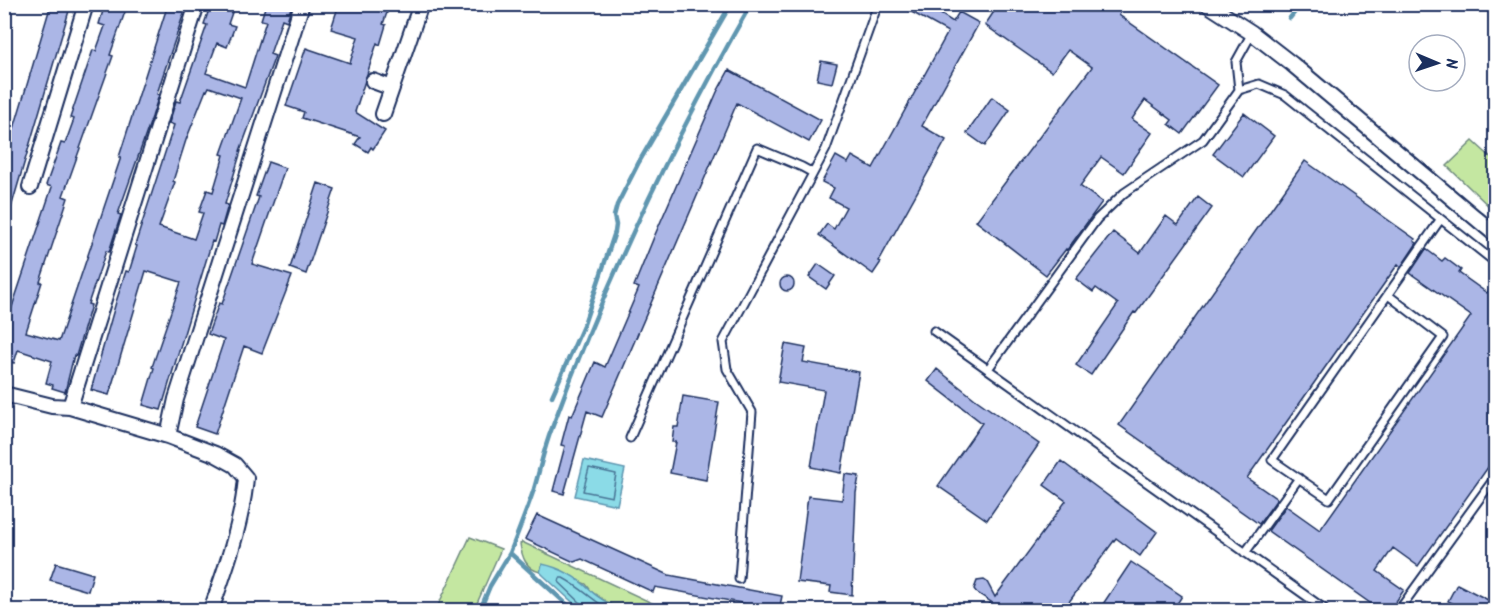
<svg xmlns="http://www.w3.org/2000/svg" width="1500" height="615" viewBox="0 0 1500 615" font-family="Kalam,sans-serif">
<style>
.green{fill:#c4e7a1;stroke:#708b80;stroke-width:1.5}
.water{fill:#8bdbe7;stroke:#5e96b0;stroke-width:1.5}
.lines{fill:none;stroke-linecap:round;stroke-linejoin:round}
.shore{stroke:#487495;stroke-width:1.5}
.stream{stroke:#5e96b0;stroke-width:4.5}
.building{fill:#abb6e6;stroke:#1b2f5e;stroke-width:1.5;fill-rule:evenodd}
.lane-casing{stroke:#1b2f5e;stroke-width:11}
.street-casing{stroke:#1b2f5e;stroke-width:18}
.lane{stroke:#fff;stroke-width:7}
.street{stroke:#fff;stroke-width:14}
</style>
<rect width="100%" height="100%" fill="#fff"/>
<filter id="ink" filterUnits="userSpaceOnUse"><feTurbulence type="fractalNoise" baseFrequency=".0167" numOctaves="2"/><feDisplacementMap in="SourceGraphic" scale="12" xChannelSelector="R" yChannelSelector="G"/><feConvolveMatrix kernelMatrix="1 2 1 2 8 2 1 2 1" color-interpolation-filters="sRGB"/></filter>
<g filter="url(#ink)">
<!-- green -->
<path class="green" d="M1473,141l22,20v51l-48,-46z
M470,537l31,12 -27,61h-38z
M522,542l130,61 2,7h-35l-27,-18 -6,-8 -45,-18 -1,6c-14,-3 -18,-15 -20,-28z"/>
<!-- water -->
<path class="water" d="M584,460l41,9 -8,36 -42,-9z
M542,564c20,4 35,13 49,27 8,8 20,13 28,19h-38l-37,-34 -4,-4z"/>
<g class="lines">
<!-- shore -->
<path class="shore" d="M589,468l27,6 -4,23 -29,-6z
M584,610l-2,-6 -23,-22 1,-4h3c17,9 30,22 46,32"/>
<!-- stream -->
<path class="stream" d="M1290,18l11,-14
M552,396l32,-72 31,-92 1,-7 -2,-9 3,-11 22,-43 92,-158
M480,610l10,-24 20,-33
M573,610l-63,-57c8,-21 17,-43 24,-64 6,-20 10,-41 18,-61 54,-147 121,-288 199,-424"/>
</g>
<!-- building -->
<path class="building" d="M51,4h20l-63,214 -4,-1v-55z
M105,4h7l14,5 -16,46 3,1 -50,140 5,2 -28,84h2l-16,50 33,9 62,-184h-2l49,-153h19l-25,74 -5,16 2,1 -7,22 -34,97 3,1 -7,21 -5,16 -3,-1 -18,53 3,1 -15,51 -2,-1 -9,37 -13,-4 1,-3 -7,-2 6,-22 -34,-11 -4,13 -10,-3v-25l6,-22 42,-126 -6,-2 15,-42 4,1 9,-25 -4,-1 23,-68 3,1 9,-25 -6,-2z
M211,4h24l-7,20 7,2 -8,21 -10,-4 -11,30 39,14 21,-66 -5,-1 5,-16h26l-5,17 -5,-2 -12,35 5,2 -35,95h1l-16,53 3,1 -6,21 -3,-1 -5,17 -2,-1 -51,169 -18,-5 11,-37 -2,-1 29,-85 -35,-11 -37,124 -18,-5 25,-88 10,-31 3,1 8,-26 -2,-1 39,-120 -5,-2 7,-22 4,1 27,-77 -3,-1zM209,87l32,11 -20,56 3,1 -11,37 -6,-2 -8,22 4,1 -9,26 -35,-12 16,-45 -2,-1 13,-41 20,-50 1,1z
M339,4h51l-7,20 3,1 -6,20 -3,-2 -22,69 30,19 -12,18 -2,-2 -3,5 -13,-8 5,-7 -58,-19 2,-6 -18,-6 20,-58 44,15 8,-26 -27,-8z
M897,4h28l28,18 6,-10 20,11 -57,103 24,14 -67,121 2,1 -8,12 -54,-39 8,-11 7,5 12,-22 -17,-9 5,-10 -12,-6 14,-26 12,7 4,-7 21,12 75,-136z
M999,4h110l12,8 -2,3 99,70 -36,49 -13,-10 3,-4 -27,-20 -13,19 20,14 -28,40 -23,-16 -21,29 22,16 -35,48 -1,-1 -20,26 -70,-54 116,-154 -24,-17 -16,22 -67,-47z
M821,61l16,3 -5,19 -15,-3z
M729,70l92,50 -12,22 -72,-39 -135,314 -15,-6 -23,83 -11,-3 12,-45 -4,-1 8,-30 3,1 23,-54 10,5 34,-79 -5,-2 20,-49 63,-145z
M992,97l18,13 -25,36 -18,-13z
M1244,113l30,23 -30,41 -31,-23z
M1305,161l110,78 -1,2 3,2 -16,24 -3,-3 -151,214 30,21 -18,25 -140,-99z
M268,162l17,6 -33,96 40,12 -30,77 -18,-7 -29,88 -20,-7 29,-87 -16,-6 11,-31 3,1 37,-107 -3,-1z
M318,183l17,6 -29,85 -16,-6z
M1198,197l14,11 -76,105 -2,-1 -43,63 -15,-10 42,-61 -22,-16 -3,4 -17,-13 37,-47 27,21 26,-37 12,9z
M1426,249l16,12 3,-3 16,12 -2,3 28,20 9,-12v175l-78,110 -25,-18 -16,23 27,19 -14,20h-10l-112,-79 18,-25 34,24 151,-214 -61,-43z
M818,264l17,12 -9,13 -17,-12z
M780 284a7 7 0 1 1 14 0a7 7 0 1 1-14 0Z
M785,344l21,4 -3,14 56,10 -18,101 -30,-6 13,-77 -46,-8z
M937,369l38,30 64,45 -52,76 -49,-34 44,-63 -54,-42z
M683,396l36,6 -13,78 -36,-7 6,-31h-4l2,-15h4z
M1061,461l96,71 -17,24 -24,-18 -53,72h-78l6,-8 -15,-10 -2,-3 3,-8 7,-1 3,2 8,15 71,-96 -22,-16z
M845,474l14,2 -3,17 -4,102 -22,-3 1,-6 -34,-4 11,-86 34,4z
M537,515l132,60 113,21 -3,14 -124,-23 -2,5 -71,-33 -8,3 -49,-23z
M1131,562l51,34 -9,14h-74z
M56,563l37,11 -5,17 -38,-11z
M1457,584l39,20v6h-30l-18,-9z"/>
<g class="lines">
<!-- lane casing -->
<g class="lane-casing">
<path id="lane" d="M1239,90l20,-6 26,11 211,168
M1388,295l55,42 -114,162 -57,-39 168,-240
M934,331l392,279
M988,369l109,-150 27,-26 79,-53 36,-50 -3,-28 16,-29
M630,438l127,-290 45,19 11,6
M1245,553l54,-75
M739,579l13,-167 -25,-43 -4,-27 103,-193 52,-145
M1399,610l97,-134"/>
</g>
<!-- street casing -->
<g class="street-casing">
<path id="street" d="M1207,4l45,29 40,31 204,171
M373,81l19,7
M383,114l38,-110
M30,187l56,-183
M4,394l48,12 18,1 98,29 47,18 20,11 11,13c-4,45 -20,90 -35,132
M70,407l127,-403
M168,436l8,-37 126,-395"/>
</g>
<!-- lane -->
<use href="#lane" class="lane"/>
<!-- street -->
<use href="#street" class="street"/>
</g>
</g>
<!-- margin -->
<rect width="1500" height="615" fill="none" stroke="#fff" stroke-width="24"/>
<rect x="12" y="12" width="1476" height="591" fill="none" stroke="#1b2f5e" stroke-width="2" filter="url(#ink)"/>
<!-- north arrow -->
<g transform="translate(1437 63) rotate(92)"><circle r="28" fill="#ffffff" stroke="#a4acbf" stroke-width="1.5"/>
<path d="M0-4.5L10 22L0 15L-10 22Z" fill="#1b2f5e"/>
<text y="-9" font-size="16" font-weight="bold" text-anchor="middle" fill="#1b2f5e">N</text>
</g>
</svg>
